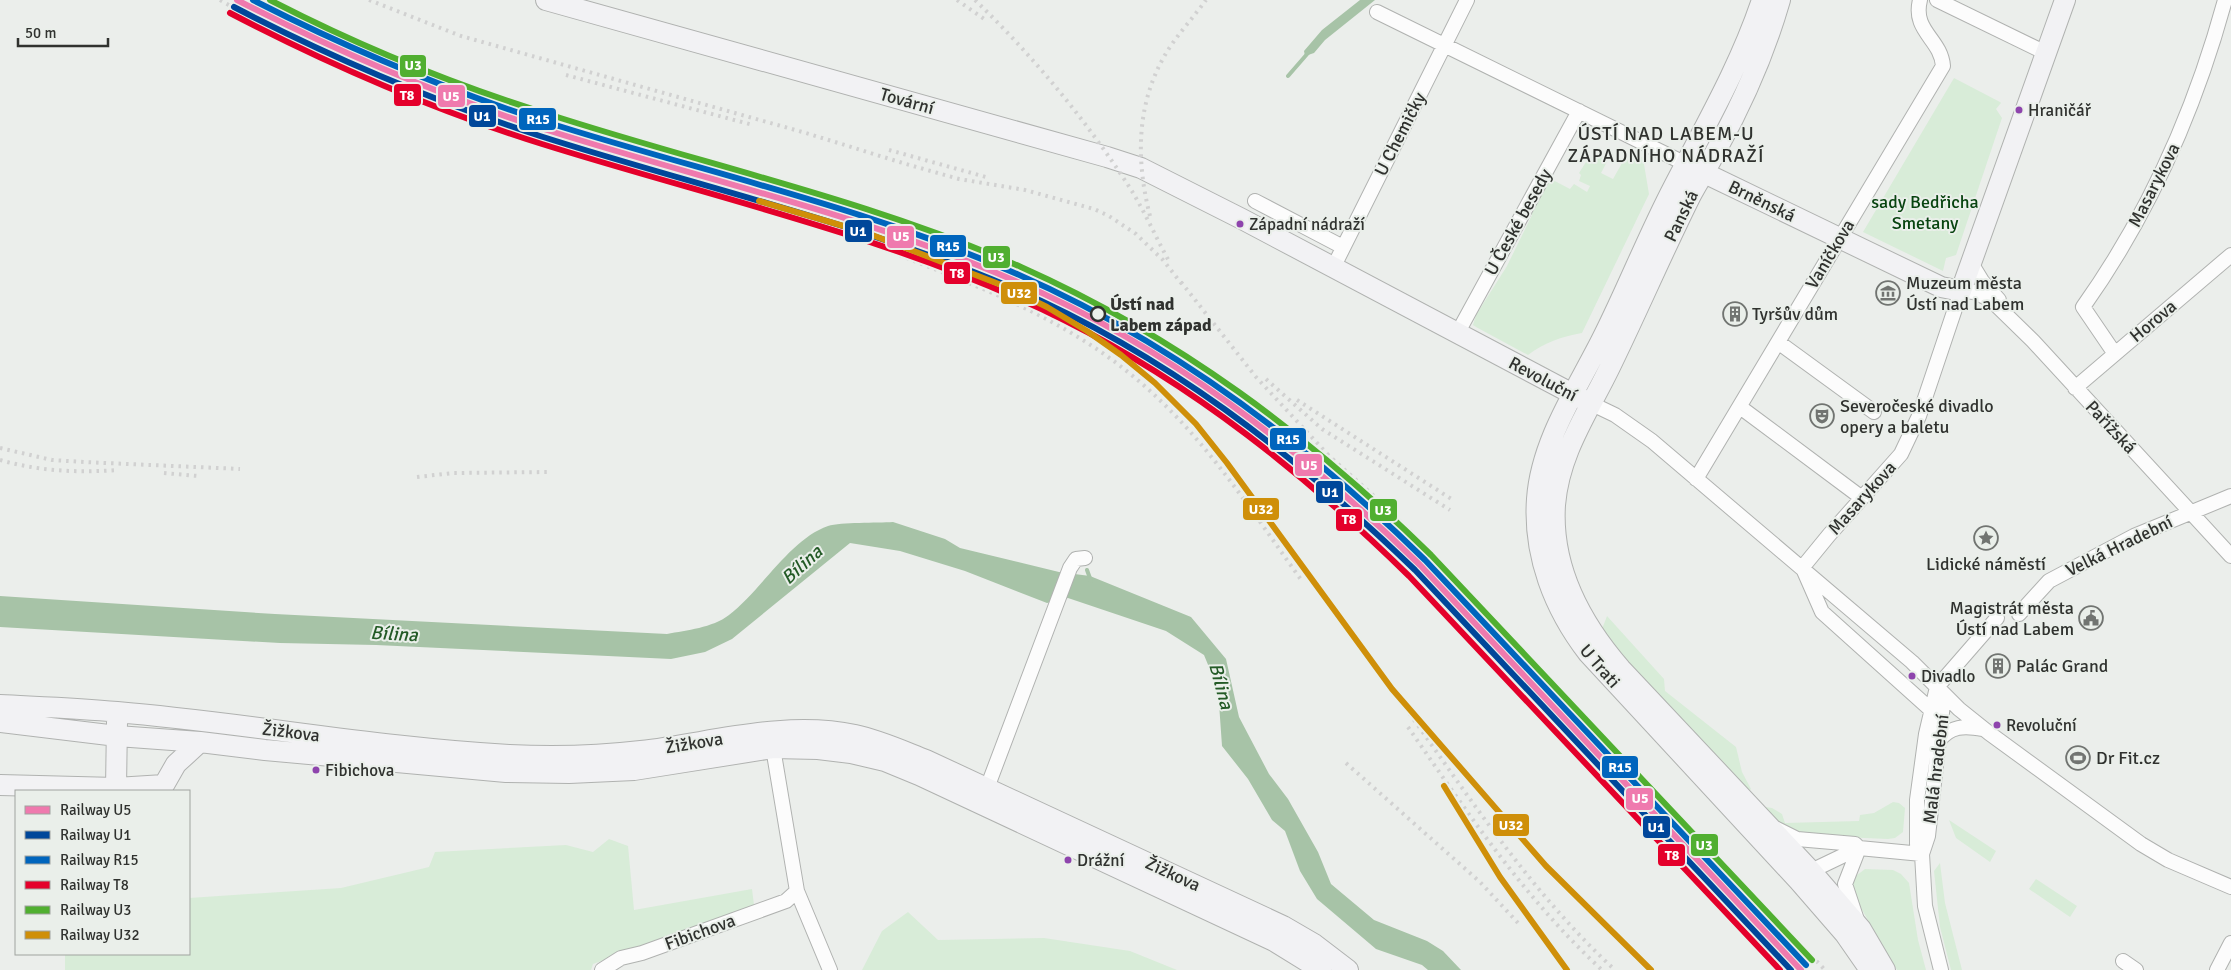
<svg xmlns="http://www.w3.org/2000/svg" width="2231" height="970" viewBox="0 0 2231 970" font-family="Signika,sans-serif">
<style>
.green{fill:#d8ecd8}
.water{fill:#a7c3a7}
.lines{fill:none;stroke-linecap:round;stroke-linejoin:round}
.stream{stroke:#a7c3a7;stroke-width:4}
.street-casing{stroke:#b0b2b0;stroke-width:16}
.secondary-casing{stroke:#b0b2b0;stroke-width:22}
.street{stroke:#fcfcfc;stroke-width:14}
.secondary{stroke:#f2f2f4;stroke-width:20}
.rail{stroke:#d1d1d1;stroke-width:4;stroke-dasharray:2.5 5;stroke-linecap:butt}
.rail-1-casing{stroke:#eaefea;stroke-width:10}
.rail-2-casing{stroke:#eaefea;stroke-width:10}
.rail-3-casing{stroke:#eaefea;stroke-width:10}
.rail-4-casing{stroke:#eaefea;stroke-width:10}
.rail-5-casing{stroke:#eaefea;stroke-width:10}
.rail-6-casing{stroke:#eaefea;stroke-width:10}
.rail-1{stroke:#ef7aae;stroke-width:6}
.rail-2{stroke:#00479a;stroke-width:6}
.rail-3{stroke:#0065bd;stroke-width:6}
.rail-4{stroke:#e4002b;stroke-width:6}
.rail-5{stroke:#50af30;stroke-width:6}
.rail-6{stroke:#cf8f09;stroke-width:6}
.bus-dot{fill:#8e44ad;stroke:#eaefea;stroke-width:2}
.stop-dot{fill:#eaefea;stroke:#30322f;stroke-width:2.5}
.labels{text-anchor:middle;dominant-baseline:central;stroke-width:4;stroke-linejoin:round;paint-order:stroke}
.bus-label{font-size:17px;fill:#30322f;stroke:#eaefea;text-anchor:start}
.street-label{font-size:18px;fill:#30322f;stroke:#eaefea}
.park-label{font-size:18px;fill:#084410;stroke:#eaefea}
.poi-label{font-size:18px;fill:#30322f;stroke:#eaefea;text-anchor:start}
.stop-label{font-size:18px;font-weight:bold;fill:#30322f;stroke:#eaefea;text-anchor:start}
.neighbourhood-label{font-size:19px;letter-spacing:1px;fill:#30322f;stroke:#eaefea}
.water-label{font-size:19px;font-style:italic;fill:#235a26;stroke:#eaefea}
.line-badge{stroke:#eaefea;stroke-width:2}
.badge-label{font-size:14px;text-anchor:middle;font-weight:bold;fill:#fff}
</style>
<rect width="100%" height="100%" fill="#ebeeeb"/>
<!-- green -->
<path class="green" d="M1954,78l46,24 1,1 -5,6 6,9 -46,137 -10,3 -3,13 -80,-39z
M1630,149l13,9 6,36 -67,139c-21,4 -37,9 -54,22l-52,-28 -3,-2 3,-10 31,-49 25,-51 -2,-4 19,-33 21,11 4,-5 13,8 3,-6 -11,-5 2,-6 -2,-2 7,-11 2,1 5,-9 -2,-2 2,-2 16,8 -8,15 12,6z
M1607,616l57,63 1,12 71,56 6,25 9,17 -4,4 -142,-153 -3,-11z
M1893,802l6,1 6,5 -2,24 -8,6 -7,1 -93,-4 -5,-2 -31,-27 13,2 10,6 3,9 74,-2 1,-6 14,-2z
M1949,820l47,31 -6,11 -34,-24z
M609,839l19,7 6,64 118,-21 2,16 -161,59 -2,6h-526v-16h124v-56l152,-10 88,-21 6,-15 131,-7 27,7z
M1940,863l5,40 17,67h-11l-11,-43 -6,-56z
M1865,869l28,1 8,4 8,9 9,57 8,30h-29l-43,-74 -1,-18z
M2036,879l41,27 -7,11 -41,-28z
M908,912l30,28 106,-2 86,13 47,19h-315l20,-39z"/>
<!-- water -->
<path class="water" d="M1360,0h15l-50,40 -11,13 -9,3 -1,-5 18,-21z
M893,522l52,17 15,9 99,24 31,4 101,41 35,42 13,58 30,57 19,25 30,53 13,32 43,36 53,21 16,10 18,19h-33l-6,-5 -46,-16 -59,-50 -17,-28 -15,-40 -13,-11 -24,-41 -26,-33 -4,-57 -14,-34 -38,-24 -98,-33 -21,5 -82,-32 -65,-20 -50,-8 -118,96 -27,13 -34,7 -295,-14 -96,-2 -280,-16v-31l275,18 392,20c20,-4 45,-6 62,-19 31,-23 61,-76 99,-89 13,-4 49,-3 65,-4z"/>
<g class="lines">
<!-- stream -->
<path class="stream" d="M1288,76l20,-23
M1087,570l4,11"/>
<!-- street casing -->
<g class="street-casing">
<path id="street" d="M1937,0l109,53
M1377,12l309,152
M1255,201l88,46
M1971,263l11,18 17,19
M1333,268l134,-268
M1457,334l122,-223
M1778,342l96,70
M2115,354l-32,-47c66,-93 112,-197 142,-307
M2075,388l156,-133
M1590,403l25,12 37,26 260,221 47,47 30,24 152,111 27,16 63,27
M1740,407l122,91
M1696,479l247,-413c-2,-27 -31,-35 -23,-66
M1802,568l27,-33 72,-81 18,-38 42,-125 13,1 17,8 42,41 198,215
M1804,571l18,41 108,97
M2019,614l30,-33 85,-45 97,-40
M1938,742c12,-17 27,-16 45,-13
M984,796l86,-228 6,-9 9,-1
M1777,829l20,10 58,5 4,4 63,6
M1922,854l6,-18 16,-141
M1805,876l6,-5 48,-23
M797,891l33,79
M1857,920l-12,-36 14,-36
M2123,961l13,9
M602,970l19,-12 21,-5 144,-52 11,-10 -24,-143
M1941,970l-16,-64 -3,-52 -5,-10v-44l9,-66 11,-47 60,-69
M2217,970l14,-27"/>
</g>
<!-- secondary casing -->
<g class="secondary-casing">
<path id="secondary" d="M546,0l561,157 34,11 101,51 342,181
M1762,0c-22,66 -57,126 -89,188 -25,48 -45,99 -69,147 -25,51 -63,105 -67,164 -4,56 17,110 51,154l211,228 46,53 25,36
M1780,0c-15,52 -37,102 -63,149 -8,16 -18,31 -26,46 -29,58 -54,117 -82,174 -22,45 -50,85 -54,136 -4,63 26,118 66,164l190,202 50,58 24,41
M1692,167l249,120 20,4 104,-291
M0,705c39,2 78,3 117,7 131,11 261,36 392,43 43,2 89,1 132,-4 70,-8 143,-31 214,-16 24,5 48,16 71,25l357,166 31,18 34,26
M0,722l117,14 83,6 65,8 241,22 63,1 65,-3 139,-22 45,1 33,4 34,8 34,14 355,166 47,29
M0,785l116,3 48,-3 12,-21 24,-22
M116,788l1,-66"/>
</g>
<!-- street -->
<use href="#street" class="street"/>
<!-- secondary -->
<use href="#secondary" class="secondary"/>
<!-- rail -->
<path class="rail" d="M220,0c97,55 201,99 307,133 77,24 154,43 231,68 46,15 90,34 136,52 85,34 168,64 240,124 69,57 116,132 168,204
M369,0l92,36 345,97 100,31 53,15 66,11 69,19 15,7 27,18 27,26 22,28
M957,0l30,21
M975,0c58,56 111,120 155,188 15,24 26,50 40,75
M566,75l187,50
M889,150l97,27
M1150,216c-14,-55 -14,-111 15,-161 11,-19 28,-37 41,-55
M1181,282l75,95 76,82
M1266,379l56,50 128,81
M1297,400l156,100
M0,448l52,12 32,2 156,7
M1327,454l47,42 41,40 410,434
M0,460c38,11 78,13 117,10
M164,473l34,3
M417,477l36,-4 96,-1
M1383,514l39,41
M1392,689c70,97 135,200 223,281
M1408,727c59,85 117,172 194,243
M1346,763l134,119 39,42"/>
<!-- rail-1 casing -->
<g class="rail-1-casing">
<path id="rail-1" d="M237,0c99,51 201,95 307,129 156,50 318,85 469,151 155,67 287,168 407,285l381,405"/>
</g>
<!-- rail-2 casing -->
<g class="rail-2-casing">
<path id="rail-2" d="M234,7c98,51 200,94 306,129 156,50 317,86 468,150 155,66 287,168 407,284l376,400"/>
</g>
<!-- rail-3 casing -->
<g class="rail-3-casing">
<path id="rail-3" d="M253,0c94,48 192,89 293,122 157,50 319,85 471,152 155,68 288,168 408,286l381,405"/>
</g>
<!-- rail-4 casing -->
<g class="rail-4-casing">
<path id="rail-4" d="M230,13c100,52 204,97 312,131 175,55 357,94 522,176 130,65 242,155 345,256l371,394"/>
</g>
<!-- rail-5 casing -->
<g class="rail-5-casing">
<path id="rail-5" d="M270,0c89,46 182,84 278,114 157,51 321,86 473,153 157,70 288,168 410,288l381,405"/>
</g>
<!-- rail-6 casing -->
<g class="rail-6-casing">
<path id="rail-6" d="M759,201l108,32 137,53 43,21 40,24 34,24 34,28 41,41 31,39 165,226 154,177 105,104
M1444,786l56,91 67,93"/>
</g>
<!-- rail-1 -->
<use href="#rail-1" class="rail-1"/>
<!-- rail-2 -->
<use href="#rail-2" class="rail-2"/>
<!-- rail-3 -->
<use href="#rail-3" class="rail-3"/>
<!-- rail-4 -->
<use href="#rail-4" class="rail-4"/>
<!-- rail-5 -->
<use href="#rail-5" class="rail-5"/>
<!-- rail-6 -->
<use href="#rail-6" class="rail-6"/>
</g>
<!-- icons -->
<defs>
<g id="museum-ring" transform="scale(1.25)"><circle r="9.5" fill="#eaefea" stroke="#717471" stroke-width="1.5"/><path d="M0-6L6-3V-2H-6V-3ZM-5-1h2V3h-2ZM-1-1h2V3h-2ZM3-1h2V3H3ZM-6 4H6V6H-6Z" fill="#717471"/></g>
<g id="building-ring" transform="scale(1.25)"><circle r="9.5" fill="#eaefea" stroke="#717471" stroke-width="1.5"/><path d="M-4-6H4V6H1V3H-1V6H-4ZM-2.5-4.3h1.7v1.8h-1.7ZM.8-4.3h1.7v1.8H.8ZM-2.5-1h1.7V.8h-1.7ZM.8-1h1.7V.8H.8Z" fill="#717471"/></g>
<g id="theatre-ring" transform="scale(1.25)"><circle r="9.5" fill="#eaefea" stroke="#717471" stroke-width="1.5"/><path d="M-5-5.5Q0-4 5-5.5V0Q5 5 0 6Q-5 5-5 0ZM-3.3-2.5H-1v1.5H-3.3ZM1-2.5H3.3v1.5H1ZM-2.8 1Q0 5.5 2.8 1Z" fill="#717471"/></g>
<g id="sight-ring" transform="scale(1.25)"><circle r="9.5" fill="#eaefea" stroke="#717471" stroke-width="1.5"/><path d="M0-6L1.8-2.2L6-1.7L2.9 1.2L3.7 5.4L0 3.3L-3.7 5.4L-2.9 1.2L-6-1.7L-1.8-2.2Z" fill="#717471"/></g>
<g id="civic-ring" transform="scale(1.25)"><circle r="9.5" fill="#eaefea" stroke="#717471" stroke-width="1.5"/><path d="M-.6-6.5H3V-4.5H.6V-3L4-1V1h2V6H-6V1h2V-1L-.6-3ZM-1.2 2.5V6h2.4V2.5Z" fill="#717471"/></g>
<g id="stadium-ring" transform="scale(1.25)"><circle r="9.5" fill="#eaefea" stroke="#717471" stroke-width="1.5"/><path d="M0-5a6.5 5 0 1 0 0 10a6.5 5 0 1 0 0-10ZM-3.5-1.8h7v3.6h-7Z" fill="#717471"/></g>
</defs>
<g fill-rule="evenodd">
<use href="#museum-ring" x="1888" y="293"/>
<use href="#building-ring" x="1735" y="314"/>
<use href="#theatre-ring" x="1822" y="416"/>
<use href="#sight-ring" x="1986" y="538"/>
<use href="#civic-ring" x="2091" y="618"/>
<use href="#building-ring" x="1998" y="666"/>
<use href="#stadium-ring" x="2078" y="758"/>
</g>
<!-- markers -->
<g class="bus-dot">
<circle cx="2019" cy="110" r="4.5"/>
<circle cx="1240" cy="224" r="4.5"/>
<circle cx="1912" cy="676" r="4.5"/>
<circle cx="1997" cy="725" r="4.5"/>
<circle cx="316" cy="770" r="4.5"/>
<circle cx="1068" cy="860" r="4.5"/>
</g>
<circle class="stop-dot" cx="1098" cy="314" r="7"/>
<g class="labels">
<!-- bus labels -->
<g class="bus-label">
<text x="2028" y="110">Hraničář</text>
<text x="1249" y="224">Západní nádraží</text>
<text x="1921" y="676">Divadlo</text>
<text x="2006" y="725">Revoluční</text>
<text x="325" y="770">Fibichova</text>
<text x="1077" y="860">Drážní</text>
</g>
<!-- street labels -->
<g class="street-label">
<text transform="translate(907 101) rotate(16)">Tovární</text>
<text transform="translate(1400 134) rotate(-63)">U Chemičky</text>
<text transform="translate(2154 185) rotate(-63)">Masarykova</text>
<text transform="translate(1762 201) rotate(26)">Brněnská</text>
<text transform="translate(1681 216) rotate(-64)">Panská</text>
<text transform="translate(1518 222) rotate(-61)">U České besedy</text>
<text transform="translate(1830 254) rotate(-59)">Vaníčkova</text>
<text transform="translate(2153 321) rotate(-40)">Horova</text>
<text transform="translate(1543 379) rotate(28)">Revoluční</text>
<text transform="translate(2111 427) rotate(47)">Pařížská</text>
<text transform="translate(1862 498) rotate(-48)">Masarykova</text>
<text transform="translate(2119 546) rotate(-26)">Velká Hradební</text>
<text transform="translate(1600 666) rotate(49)">U Trati</text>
<text transform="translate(291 732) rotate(7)">Žižkova</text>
<text transform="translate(694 743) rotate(-9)">Žižkova</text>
<text transform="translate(1936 769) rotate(-83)">Malá hradební</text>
<text transform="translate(1173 874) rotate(25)">Žižkova</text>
<text transform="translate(700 932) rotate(-20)">Fibichova</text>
</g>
<!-- park labels -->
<g class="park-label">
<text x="1925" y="202">sady Bedřicha<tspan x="1925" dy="21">Smetany</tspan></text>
</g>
<!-- poi labels -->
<g class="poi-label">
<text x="1906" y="283">Muzeum města<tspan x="1906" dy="21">Ústí nad Labem</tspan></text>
<text x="1752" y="314">Tyršův dům</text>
<text x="1840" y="406">Severočeské divadlo<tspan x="1840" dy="21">opery a baletu</tspan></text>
<text x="1986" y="564" text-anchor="middle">Lidické náměstí</text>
<text x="2074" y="608" text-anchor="end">Magistrát města<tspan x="2074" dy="21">Ústí nad Labem</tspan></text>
<text x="2016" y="666">Palác Grand</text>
<text x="2096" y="758">Dr Fit.cz</text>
</g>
<!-- stop labels -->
<g class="stop-label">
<text x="1110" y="304">Ústí nad<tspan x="1110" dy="21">Labem západ</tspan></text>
</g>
<!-- neighbourhood labels -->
<g class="neighbourhood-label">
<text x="1666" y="134">ÚSTÍ NAD LABEM-U<tspan x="1666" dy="22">ZÁPADNÍHO NÁDRAŽÍ</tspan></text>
</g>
<!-- water labels -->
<g class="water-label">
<text transform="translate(802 565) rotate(-42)">Bílina</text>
<text transform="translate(394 634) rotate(3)">Bílina</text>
<text transform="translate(1221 686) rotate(75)">Bílina</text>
</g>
</g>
<g class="line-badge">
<rect x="399" y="54" width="28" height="24" rx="5" fill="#50af30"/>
<rect x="393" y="83" width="29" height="24" rx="5" fill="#e4002b"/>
<rect x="437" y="84" width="29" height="24" rx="5" fill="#ef7aae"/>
<rect x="468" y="104" width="29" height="24" rx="5" fill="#00479a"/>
<rect x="518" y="107" width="39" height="24" rx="5" fill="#0065bd"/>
<rect x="844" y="219" width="29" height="24" rx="5" fill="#00479a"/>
<rect x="886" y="225" width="29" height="24" rx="5" fill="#ef7aae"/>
<rect x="929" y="234" width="38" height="24" rx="5" fill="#0065bd"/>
<rect x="982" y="245" width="29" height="24" rx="5" fill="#50af30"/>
<rect x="943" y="261" width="28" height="24" rx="5" fill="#e4002b"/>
<rect x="1000" y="281" width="38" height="24" rx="5" fill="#cf8f09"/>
<rect x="1269" y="427" width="38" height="24" rx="5" fill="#0065bd"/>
<rect x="1294" y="453" width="29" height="24" rx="5" fill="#ef7aae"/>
<rect x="1315" y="480" width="29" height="24" rx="5" fill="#00479a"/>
<rect x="1242" y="497" width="38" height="24" rx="5" fill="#cf8f09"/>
<rect x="1369" y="498" width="29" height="24" rx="5" fill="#50af30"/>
<rect x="1335" y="508" width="28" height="24" rx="5" fill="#e4002b"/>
<rect x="1601" y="755" width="38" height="24" rx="5" fill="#0065bd"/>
<rect x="1625" y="787" width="29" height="24" rx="5" fill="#ef7aae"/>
<rect x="1492" y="813" width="38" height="24" rx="5" fill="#cf8f09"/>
<rect x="1642" y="815" width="29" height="24" rx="5" fill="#00479a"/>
<rect x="1690" y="833" width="29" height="24" rx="5" fill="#50af30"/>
<rect x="1657" y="843" width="29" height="24" rx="5" fill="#e4002b"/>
</g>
<g class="badge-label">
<text x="413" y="70">U3</text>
<text x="407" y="100">T8</text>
<text x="451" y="101">U5</text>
<text x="482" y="121">U1</text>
<text x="538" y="124">R15</text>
<text x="858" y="236">U1</text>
<text x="901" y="241">U5</text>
<text x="948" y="251">R15</text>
<text x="996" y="262">U3</text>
<text x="957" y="278">T8</text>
<text x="1019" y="298">U32</text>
<text x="1288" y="444">R15</text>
<text x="1309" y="470">U5</text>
<text x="1330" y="497">U1</text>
<text x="1261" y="514">U32</text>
<text x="1383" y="515">U3</text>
<text x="1349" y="524">T8</text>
<text x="1620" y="772">R15</text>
<text x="1640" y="803">U5</text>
<text x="1511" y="830">U32</text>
<text x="1656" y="832">U1</text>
<text x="1704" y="850">U3</text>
<text x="1672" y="860">T8</text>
</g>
<!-- legend -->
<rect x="15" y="790" width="175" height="165" fill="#eaefea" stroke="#a0a39f"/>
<rect x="25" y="806" width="25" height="8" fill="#ef7aae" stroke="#a0a39f"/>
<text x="60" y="815" font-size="15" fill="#30322f">Railway U5</text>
<rect x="25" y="831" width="25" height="8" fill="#00479a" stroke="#a0a39f"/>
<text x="60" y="840" font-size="15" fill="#30322f">Railway U1</text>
<rect x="25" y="856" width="25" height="8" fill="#0065bd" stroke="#a0a39f"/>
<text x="60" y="865" font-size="15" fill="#30322f">Railway R15</text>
<rect x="25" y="881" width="25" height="8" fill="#e4002b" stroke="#a0a39f"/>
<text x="60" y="890" font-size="15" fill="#30322f">Railway T8</text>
<rect x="25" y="906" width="25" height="8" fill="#50af30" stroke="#a0a39f"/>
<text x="60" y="915" font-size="15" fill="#30322f">Railway U3</text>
<rect x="25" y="931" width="25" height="8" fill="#cf8f09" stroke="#a0a39f"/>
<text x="60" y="940" font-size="15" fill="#30322f">Railway U32</text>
<!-- scale -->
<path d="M18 38v8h90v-8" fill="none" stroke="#30322f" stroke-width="2.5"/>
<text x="25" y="38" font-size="15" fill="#30322f" stroke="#eaefea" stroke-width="4" paint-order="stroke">50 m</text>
</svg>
